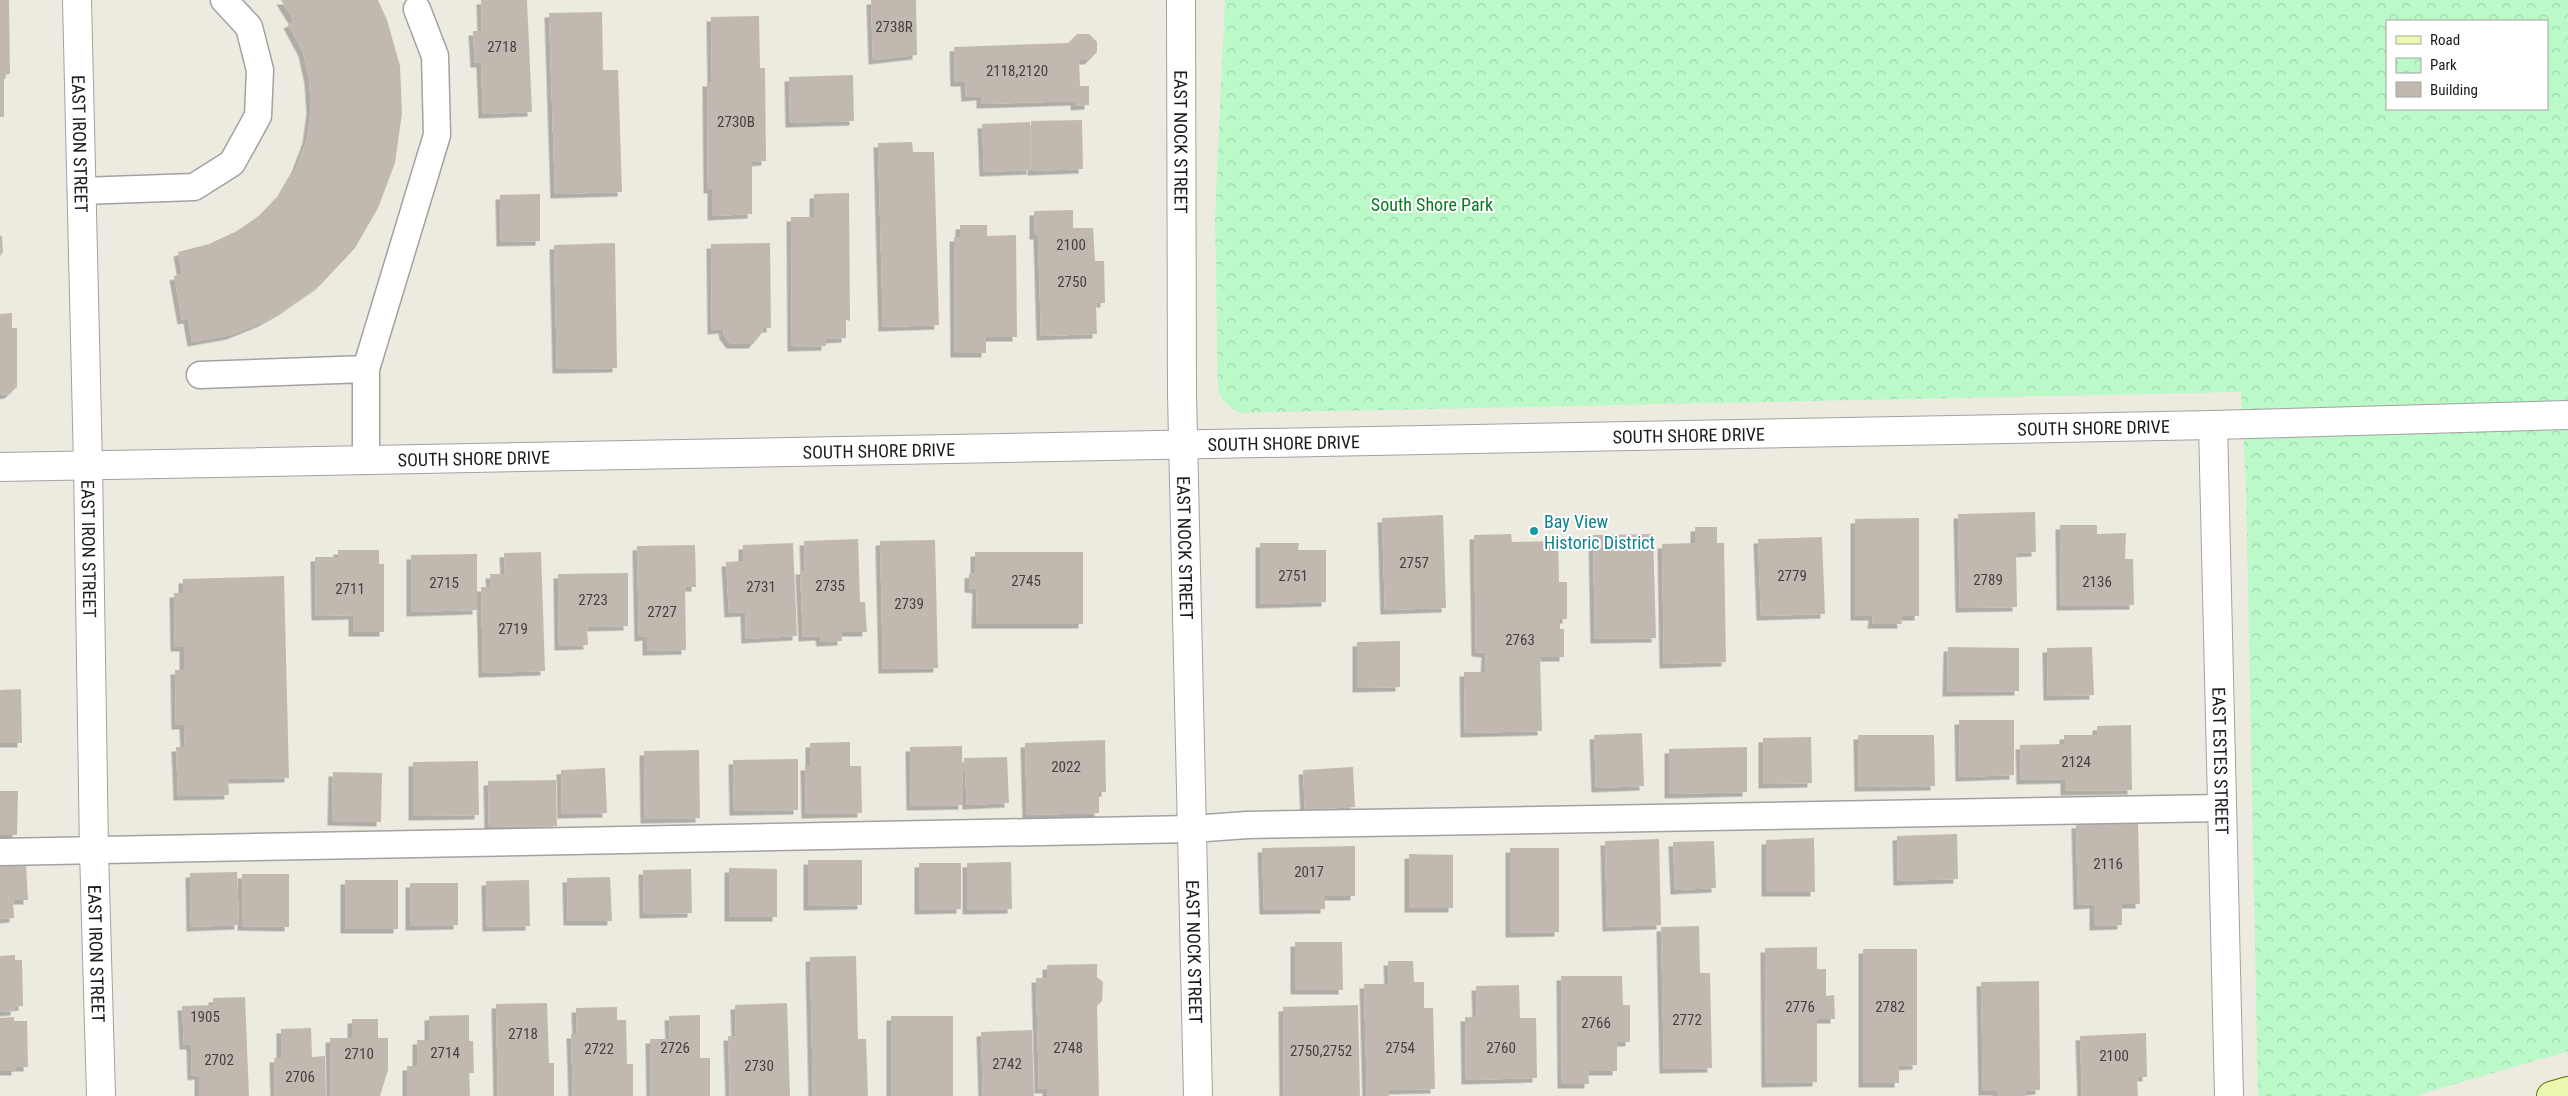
<svg xmlns="http://www.w3.org/2000/svg" width="2568" height="1096" viewBox="0 0 2568 1096" font-family="'Roboto Condensed',sans-serif">
<style>
.park{fill:url(#park-crowns);fill-rule:evenodd}
.building{fill:#c1b9b0;filter:url(#shadow)}
.lines{fill:none;stroke-linecap:round;stroke-linejoin:round}
.lane-casing{stroke:#a2a2a2;stroke-width:29}
.street-casing{stroke:#a2a2a2;stroke-width:30}
.secondary-casing{stroke:#557004;stroke-width:30}
.lane{stroke:#fff;stroke-width:26}
.street{stroke:#fff;stroke-width:28}
.secondary{stroke:#ecf9b1;stroke-width:28}
.culture-dot{fill:#0f9aa8;stroke:#fff;stroke-width:2}
.labels{text-anchor:middle;dominant-baseline:central;stroke-width:4;stroke-linejoin:round;paint-order:stroke}
.number-label{font-size:15px;fill:#444240}
.street-label{font-size:18px;fill:#1b1b1b;stroke:#fff}
.park-label{font-size:18px;fill:#0a7823;stroke:#fff}
.culture-label{font-size:18px;fill:#0d838f;stroke:#fff;text-anchor:start}
</style>
<defs>
<pattern id="park-crowns" width="20" height="18" patternUnits="userSpaceOnUse" patternTransform="scale(1.25)"><rect width="20" height="18" fill="#bbf9c9"/><path d="M2 6a3 3 0 1 1 6 0M12 15a3 3 0 1 1 6 0" fill="none" stroke="#a0d5ac"/></pattern>
<filter id="shadow"><feDropShadow dx="-4.5" dy="4.5" stdDeviation="0" flood-color="#0004"/></filter>
</defs>
<rect width="100%" height="100%" fill="#edeae0"/>
<!-- park -->
<path class="park" d="M1225,0h1343v1051l-154,45h-156l-12,-609 -5,-95 -1001,21c-11,-6 -17,-11 -22,-23l-3,-173zM2387,21h160v88h-160z"/>
<!-- building -->
<path class="building" d="M0,0h9l1,74 -6,1v42h-4z
M281,0h97l9,20 13,46 2,47 -7,50 -17,45 -23,40 -35,37 -36,25 -21,12 -32,13 -39,7 -4,-23 -6,1 -8,-44 8,-2 -4,-22 31,-8 28,-13 23,-16 22,-23 14,-24 11,-29 4,-30 -2,-30 -6,-27 -15,-28 6,-3z
M481,0h46l5,112 -49,2 -2,-51h-6l-2,-32h9z
M871,0h45l1,55 -44,5z
M602,12l1,58h15l4,122 -67,2 -6,-181z
M759,16l1,52h5l1,93 -14,1v52l-40,2v-27h-4l-1,-107h5l-1,-65z
M1077,34h12l8,8v10l-8,8h-10l1,26h9v19l-14,1v-5l-94,3v-8l-15,1 -1,-15h-10l-1,-35 115,-4z
M853,75l1,46 -64,2 -1,-46z
M1082,120l1,49 -51,2 -1,-50z
M1030,122l1,48 -47,2 -2,-48z
M912,142l1,10h21l5,173 -56,2 -5,-184z
M849,193l1,128 -4,-1v18l-20,1v7l-34,1 -1,-130h23v-23z
M540,194v47l-39,1 -1,-47z
M1073,210v18h20l2,33h9l1,42h-9l1,31 -56,2 -3,-101h-4v-24z
M960,225h27v11l29,-1 1,102h-31v16h-31l-1,-116h6z
M0,235l2,2 1,15 -3,4z
M615,243l2,125 -60,1 -3,-124z
M770,243l1,85h-8l-1,5 -9,11h-22l-7,-9 -1,-6 -11,1 -1,-86z
M12,313v15h5v59l-8,7 -9,1v-81z
M2035,512l1,40 -20,1 1,54 -57,1 -2,-94z
M1443,515l3,93 -61,2 -3,-92z
M1919,518v98h-18l1,8h-30l1,-8h-18v-97z
M2060,525h37v9l29,-1 -1,26h8l1,46 -73,1z
M1695,527h22v16h7l2,119 -62,2 -2,-120 33,-1z
M1511,534l1,8 46,-1 1,41h8v37h-7v10h4v28h-24l2,74 -77,2 -1,-61h21l1,-19 -10,-1 -2,-117z
M1653,534l3,104 -61,1 -2,-104z
M1822,537l3,77 -64,2 -3,-77z
M858,539l2,63h5l2,30h-25v9l-21,1 -1,-6 -17,1 -3,-67h5l-1,-29z
M935,540l3,128 -55,1 -3,-128z
M793,543l4,93 -51,3 -1,-27 -16,1 -3,-51 17,-1v-16z
M1260,543h39l-1,7h28v52l-66,2z
M695,545l1,42h-11l1,63 -39,1v-15l-8,1 -2,-91z
M338,550h41v14h5v68h-31v-17l-37,1 -1,-59h23z
M541,552l4,119 -62,2 -2,-86h10l-1,-13h15l-1,-21z
M975,552h108v72h-107l1,-35 -8,-1v-14l6,-1z
M477,554v56l-66,2v-57z
M628,573v53l-41,1 1,18 -29,1 -1,-72z
M284,576l5,202 -61,1 1,16 -51,1 -2,-49h9l-1,-22h-8l-1,-55h9v-23h-9l-1,-54h9v-14z
M1400,641v46l-43,1v-46z
M1948,647l71,1v43l-72,1z
M2092,647l2,48 -46,1 -1,-48z
M21,689l1,54h-22v-53z
M1959,720h55v55l-54,2z
M2131,725l1,65 -67,1v-12l-44,1 -1,-35 44,-1v-9h33v-9z
M1642,733l2,53 -48,2 -2,-53z
M1858,735h76l1,51 -76,1z
M1811,737l1,46 -49,1v-46z
M1105,740l1,52h-7v21l-72,2 -2,-72z
M850,742v24h11l1,47 -56,1 -1,-48h5v-23z
M962,746l1,59 -52,1 -1,-59z
M1747,747v45l-78,2v-45z
M699,750l1,68 -55,1 -1,-68z
M1007,757l2,46 -42,2 -3,-47z
M798,759v51l-64,1 -1,-51z
M478,761l1,54 -66,1v-54z
M1353,767l2,40 -50,3 -2,-40z
M605,768l2,45 -45,1 -1,-44z
M333,772l49,1 -1,49 -49,-1z
M556,780l1,46 -68,1 -1,-46z
M0,791h18l-1,44h-17z
M2138,823l2,81h-18v21l-28,1v-22l-16,1 -2,-81z
M1957,834l1,45 -60,2 -1,-45z
M1814,838l1,54h-49v-52z
M1659,839l2,86 -54,2 -2,-86z
M1714,841l2,47 -41,2 -2,-48z
M1355,846v50h-30v13l-61,1 -2,-62z
M1510,848h49v84l-49,1z
M1409,854l44,1v53h-44z
M808,860h54v45l-54,1z
M1011,862l1,47 -45,1v-47z
M919,863h42v46l-42,1z
M0,865h26l2,35h-15l1,18 -14,1z
M729,868l48,1v48h-48z
M691,869l1,44 -48,1 -1,-44z
M237,872l2,53 -48,2 -1,-54z
M242,874h47v53l-47,-1z
M610,877l2,44h-44l-1,-43z
M345,880h53v49h-53z
M529,880l1,46 -43,1 -1,-46z
M410,883h48v42l-48,1z
M1699,926l1,47h10l2,95 -48,1 -3,-142z
M1295,942h47l1,48h-48z
M1817,947v22h9v27l8,-1 1,24h-18v63l-51,1 -1,-135z
M1863,949h54v116l-18,1v17h-36z
M15,955v5h7l1,46 -8,1v4l-15,1v-56z
M856,956l2,83h8l2,57h-55l-3,-139z
M1388,961h25l1,21h10v26h9l2,81 -47,1 1,6h-22l-3,-112h25z
M1097,964v13l6,5 -1,19 -5,5 2,90h-52v-7h-8l-3,-111h11v-13z
M1561,976h61l1,29h7v37h-13v29h-29l1,13h-27z
M2039,981l1,109 -14,1v5h-29v-5h-14l-2,-109z
M1519,985l1,33h16l1,60 -71,2 -1,-63h12l-1,-31z
M245,997l4,99h-50v-21l-7,1 -1,-31h-7l-2,-39 31,-1v-7z
M547,1003l2,60h5v33h-56l-2,-92z
M787,1003l3,93h-60l-2,-60h8l-1,-31z
M1358,1005l2,91h-76l-1,-89z
M617,1007v13h9l1,44h6v32h-60l-2,-62h6l-1,-26z
M469,1015v26h4l1,32h-5l1,23h-63v-30h10v-26h12v-24z
M700,1015v43h10v38h-59l-1,-57h20l-1,-23z
M891,1016h62v80h-62z
M14,1017v4h13l1,46h-12v4h-16v-53z
M352,1019h26v19h10v32l-8,26h-49l-1,-58h22z
M311,1028l1,29 13,-1 1,40h-51l-1,-38h7v-29z
M1032,1030l2,66h-51l-2,-64z
M2146,1033l1,44h-10l1,19h-56l-2,-60z"/>
<g class="lines">
<!-- lane casing -->
<g class="lane-casing">
<path id="lane" d="M81,191l113,-4 38,-24 26,-47 2,-46 -11,-43 -25,-27
M200,375l166,-6
M366,460v-91l71,-234 -2,-79 -18,-47
M0,852l1192,-23 55,-4 975,-17"/>
</g>
<!-- street casing -->
<g class="street-casing">
<g id="street">
<path id="s1" d="M77,0l11,465 6,386 7,245"/>
<path id="s2" d="M1181,0l1,394 16,702"/>
<path id="s3" d="M2213,425l16,671"/>
<path id="s4" d="M0,467l2213,-42 355,-10"/>
</g>
</g>
<!-- secondary casing -->
<g class="secondary-casing">
<path id="secondary" d="M2551,1096l17,-5"/>
</g>
<!-- lane -->
<use href="#lane" class="lane"/>
<!-- street -->
<use href="#street" class="street"/>
<!-- secondary -->
<use href="#secondary" class="secondary"/>
</g>
<!-- markers -->
<circle class="culture-dot" cx="1534" cy="531" r="5"/>
<g class="labels">
<!-- number labels -->
<g class="number-label">
<text x="894" y="27">2738R</text>
<text x="502" y="47">2718</text>
<text x="1017" y="71">2118,2120</text>
<text x="736" y="122">2730B</text>
<text x="1071" y="245">2100</text>
<text x="1072" y="282">2750</text>
<text x="1414" y="563">2757</text>
<text x="1293" y="576">2751</text>
<text x="1792" y="576">2779</text>
<text x="1988" y="580">2789</text>
<text x="1026" y="581">2745</text>
<text x="2097" y="582">2136</text>
<text x="444" y="583">2715</text>
<text x="830" y="586">2735</text>
<text x="761" y="587">2731</text>
<text x="350" y="589">2711</text>
<text x="593" y="600">2723</text>
<text x="909" y="604">2739</text>
<text x="662" y="612">2727</text>
<text x="513" y="629">2719</text>
<text x="1520" y="640">2763</text>
<text x="2076" y="762">2124</text>
<text x="1066" y="767">2022</text>
<text x="2108" y="864">2116</text>
<text x="1309" y="872">2017</text>
<text x="1800" y="1007">2776</text>
<text x="1890" y="1007">2782</text>
<text x="205" y="1017">1905</text>
<text x="1687" y="1020">2772</text>
<text x="1596" y="1023">2766</text>
<text x="523" y="1034">2718</text>
<text x="675" y="1048">2726</text>
<text x="1068" y="1048">2748</text>
<text x="1400" y="1048">2754</text>
<text x="1501" y="1048">2760</text>
<text x="599" y="1049">2722</text>
<text x="1321" y="1051">2750,2752</text>
<text x="445" y="1053">2714</text>
<text x="359" y="1054">2710</text>
<text x="2114" y="1056">2100</text>
<text x="219" y="1060">2702</text>
<text x="1007" y="1064">2742</text>
<text x="759" y="1066">2730</text>
<text x="300" y="1077">2706</text>
</g>
<!-- street labels -->
<g class="street-label">
<text stroke="none"><textPath href="#s1" startOffset="144">EAST IRON STREET</textPath></text>
<text stroke="none"><textPath href="#s2" startOffset="142">EAST NOCK STREET</textPath></text>
<text stroke="none"><textPath href="#s4" startOffset="2094">SOUTH SHORE DRIVE</textPath></text>
<text stroke="none"><textPath href="#s4" startOffset="1689">SOUTH SHORE DRIVE</textPath></text>
<text stroke="none"><textPath href="#s4" startOffset="1284">SOUTH SHORE DRIVE</textPath></text>
<text stroke="none"><textPath href="#s4" startOffset="879">SOUTH SHORE DRIVE</textPath></text>
<text stroke="none"><textPath href="#s4" startOffset="474">SOUTH SHORE DRIVE</textPath></text>
<text stroke="none"><textPath href="#s1" startOffset="549">EAST IRON STREET</textPath></text>
<text stroke="none"><textPath href="#s2" startOffset="548">EAST NOCK STREET</textPath></text>
<text stroke="none"><textPath href="#s3" startOffset="336">EAST ESTES STREET</textPath></text>
<text stroke="none"><textPath href="#s1" startOffset="954">EAST IRON STREET</textPath></text>
<text stroke="none"><textPath href="#s2" startOffset="952">EAST NOCK STREET</textPath></text>
</g>
<!-- park labels -->
<g class="park-label">
<text x="1432" y="204">South Shore Park</text>
</g>
<!-- culture labels -->
<g class="culture-label">
<text x="1544" y="521">Bay View<tspan x="1544" dy="21">Historic District</tspan></text>
</g>
</g>
<!-- legend -->
<rect x="2386" y="20" width="162" height="90" fill="#ffffff" stroke="#a4a4a4"/>
<rect x="2396" y="36" width="25" height="8" fill="#ecf9b1" stroke="#a4a4a4"/>
<text x="2430" y="45" font-size="15" fill="#1b1b1b">Road</text>
<rect x="2396" y="58" width="25" height="15" fill="url(#park-crowns)" stroke="#a4a4a4"/>
<text x="2430" y="70" font-size="15" fill="#1b1b1b">Park</text>
<rect x="2396" y="82" width="25" height="15" fill="#c1b9b0" stroke="#a4a4a4"/>
<text x="2430" y="95" font-size="15" fill="#1b1b1b">Building</text>
</svg>
